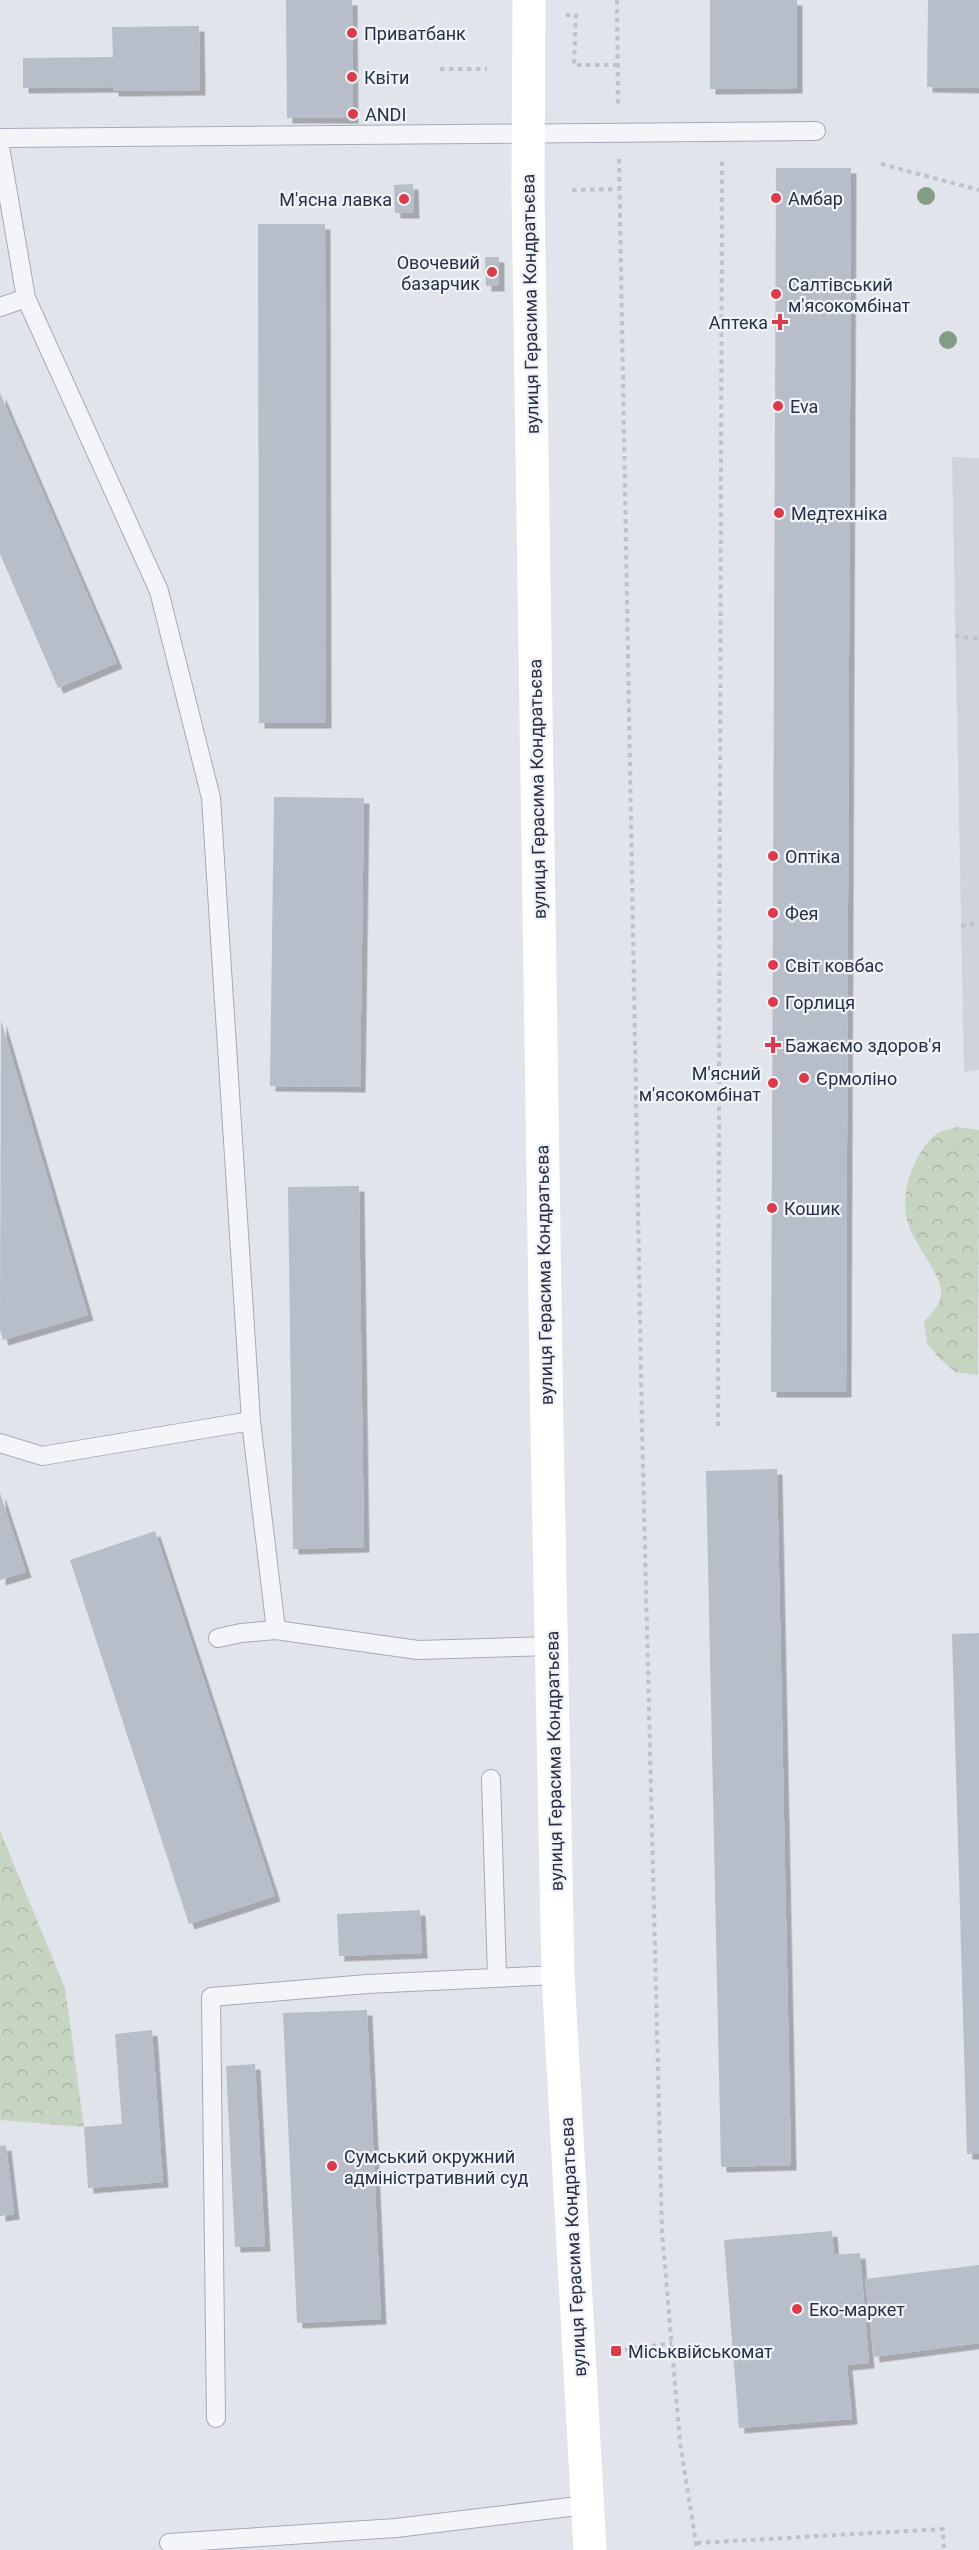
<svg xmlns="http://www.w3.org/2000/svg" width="979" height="2550" viewBox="0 0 979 2550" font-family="Roboto,sans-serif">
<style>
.built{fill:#ced3dd}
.forest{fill:url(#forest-crowns)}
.building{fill:#b7bdc9;filter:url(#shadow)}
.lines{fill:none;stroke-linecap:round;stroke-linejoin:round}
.lane-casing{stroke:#a5aab6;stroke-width:20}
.path{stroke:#bfc2ca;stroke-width:4;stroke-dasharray:4.5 4.5;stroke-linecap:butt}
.lane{stroke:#f4f5f9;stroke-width:18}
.secondary{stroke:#fff;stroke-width:33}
.tree{fill:#859c86}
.poi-dot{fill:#db3b4a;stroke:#f0f3f8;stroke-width:2}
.labels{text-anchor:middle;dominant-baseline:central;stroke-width:4.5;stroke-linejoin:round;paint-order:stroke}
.poi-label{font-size:18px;fill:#273044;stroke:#f0f3f8;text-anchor:start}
.street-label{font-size:18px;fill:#273044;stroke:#f0f3f8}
</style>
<defs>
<pattern id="forest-crowns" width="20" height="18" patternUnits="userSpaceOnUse" patternTransform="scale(1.5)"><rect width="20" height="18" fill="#c5d5c1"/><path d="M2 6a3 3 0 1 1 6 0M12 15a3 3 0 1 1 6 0" fill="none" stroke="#a9b7a7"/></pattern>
<filter id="shadow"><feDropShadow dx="5.5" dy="5.5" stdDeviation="0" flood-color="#0004"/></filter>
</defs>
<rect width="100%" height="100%" fill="#e1e4eb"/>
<!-- built -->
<path class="built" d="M952,457l27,1v612l-15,2z"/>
<!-- forest -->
<path class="forest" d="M957,1127l22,3 -1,245 -23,-3 -17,-15 -11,-14 -3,-21c9,-11 21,-21 16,-36 -6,-23 -27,-42 -33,-66 -7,-27 7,-67 28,-85 6,-4 15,-6 22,-8z
M0,1831l65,157 19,139 -84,-7z"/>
<!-- building -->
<path class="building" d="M286,0h66l1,118h-66z
M710,0h87v88l-87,1z
M928,0h51v88l-52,-1z
M199,26l1,64 -87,1v-4l-90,1v-30l90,-1 -1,-30z
M776,168h75l-5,1224h-75z
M413,184l1,29h-19l-1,-28z
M258,224h67l1,499h-67z
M485,257h14v29h-13z
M0,393l117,270 -59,25 -58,-134z
M274,797l90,1 -4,289 -90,-1z
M1,1020l87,295 -85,25 -3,-11z
M359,1186l5,361 -71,2 -5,-362z
M777,1469l14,696 -70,2 -15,-696z
M0,1493l26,79 -26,8z
M155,1531l120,365 -86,28 -119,-364z
M979,1633v521h-12l-15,-520z
M420,1910l2,43 -83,3 -2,-42z
M367,2010l14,309 -84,4 -14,-310z
M152,2030l11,152 -75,6 -4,-61 38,-3 -7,-90z
M255,2064l10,182 -30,1 -9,-181z
M6,2145l8,69 -14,2v-70z
M832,2231l2,24 26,-2 9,110 -22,2 5,54 -113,9 -15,-188z
M979,2265v78l-105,14 -9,-78z"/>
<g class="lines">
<!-- lane casing -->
<g class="lane-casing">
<path id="lane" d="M0,138l816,-7
M0,147l26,151 133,293 52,207 40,623 25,209 142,20 133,-4
M0,307l26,-9
M0,1443l42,13 209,-35
M218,1638l23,-5 35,-3
M491,1779l6,197
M216,2418l-5,-421 156,-13 191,-9
M169,2543l227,-15 190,-23"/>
</g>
<!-- path -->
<path class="path" d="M617,0l1,104
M566,15h10l-2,50h44
M440,69h47
M619,159l23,1269 20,804 18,210 17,108
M881,164l98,26
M572,190l48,-1
M955,636l24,3
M961,926l18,-3
M718,1426l4,-1265
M616,2351l56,-8
M697,2543l246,-14 1,21"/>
<!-- lane -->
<use href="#lane" class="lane"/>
<!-- secondary -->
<path class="secondary" d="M529,0l-1,191 19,1242 11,542 32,575"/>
</g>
<!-- trees -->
<g class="tree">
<circle cx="926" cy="196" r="9"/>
<circle cx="948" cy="340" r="9"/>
</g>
<!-- markers -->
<g class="poi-dot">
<circle cx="352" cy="33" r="6"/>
<circle cx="352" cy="77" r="6"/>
<circle cx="353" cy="114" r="6"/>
<circle cx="776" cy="198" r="6"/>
<circle cx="404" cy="199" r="6"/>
<circle cx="492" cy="272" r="6"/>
<circle cx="776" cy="294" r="6"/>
<path d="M777 313h6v6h6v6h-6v6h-6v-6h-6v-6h6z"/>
<circle cx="778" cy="406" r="6"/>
<circle cx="779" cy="513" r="6"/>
<circle cx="773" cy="856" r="6"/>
<circle cx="773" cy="913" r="6"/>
<circle cx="773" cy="965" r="6"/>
<circle cx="773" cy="1002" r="6"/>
<path d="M770 1036h6v6h6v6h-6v6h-6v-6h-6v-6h6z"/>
<circle cx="804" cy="1078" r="6"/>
<circle cx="773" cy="1083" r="6"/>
<circle cx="772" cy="1208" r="6"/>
<circle cx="332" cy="2166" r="6"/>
<circle cx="797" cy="2309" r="6"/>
<rect x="610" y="2345" width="12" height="12" rx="3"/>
</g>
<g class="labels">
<!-- poi labels -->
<g class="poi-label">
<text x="364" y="33">Приватбанк</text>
<text x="364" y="77">Квіти</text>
<text x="365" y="114">ANDI</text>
<text x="788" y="198">Амбар</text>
<text x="392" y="199" text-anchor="end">М'ясна лавка</text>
<text x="480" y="262" text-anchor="end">Овочевий<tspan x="480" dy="21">базарчик</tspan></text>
<text x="788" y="284">Салтівський<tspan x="788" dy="21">м'ясокомбінат</tspan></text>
<text x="768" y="322" text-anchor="end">Аптека</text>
<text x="790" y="406">Eva</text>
<text x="791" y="513">Медтехніка</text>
<text x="785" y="856">Оптіка</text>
<text x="785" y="913">Фея</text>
<text x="785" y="965">Світ ковбас</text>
<text x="785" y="1002">Горлиця</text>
<text x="785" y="1045">Бажаємо здоров'я</text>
<text x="761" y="1073" text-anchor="end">М'ясний<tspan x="761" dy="21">м'ясокомбінат</tspan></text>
<text x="816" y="1078">Єрмоліно</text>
<text x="784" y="1208">Кошик</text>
<text x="344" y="2156">Сумський окружний<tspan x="344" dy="21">адміністративний суд</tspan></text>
<text x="809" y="2309">Еко-маркет</text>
<text x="628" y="2351">Міськвійськомат</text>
</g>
<!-- street labels -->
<g class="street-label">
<text transform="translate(530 304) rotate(-91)">вулиця Герасима Кондратьєва</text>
<text transform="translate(537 789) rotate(-91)">вулиця Герасима Кондратьєва</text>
<text transform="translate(544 1275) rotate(-91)">вулиця Герасима Кондратьєва</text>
<text transform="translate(554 1761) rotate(-91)">вулиця Герасима Кондратьєва</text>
<text transform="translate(573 2247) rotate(-93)">вулиця Герасима Кондратьєва</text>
</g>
</g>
</svg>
